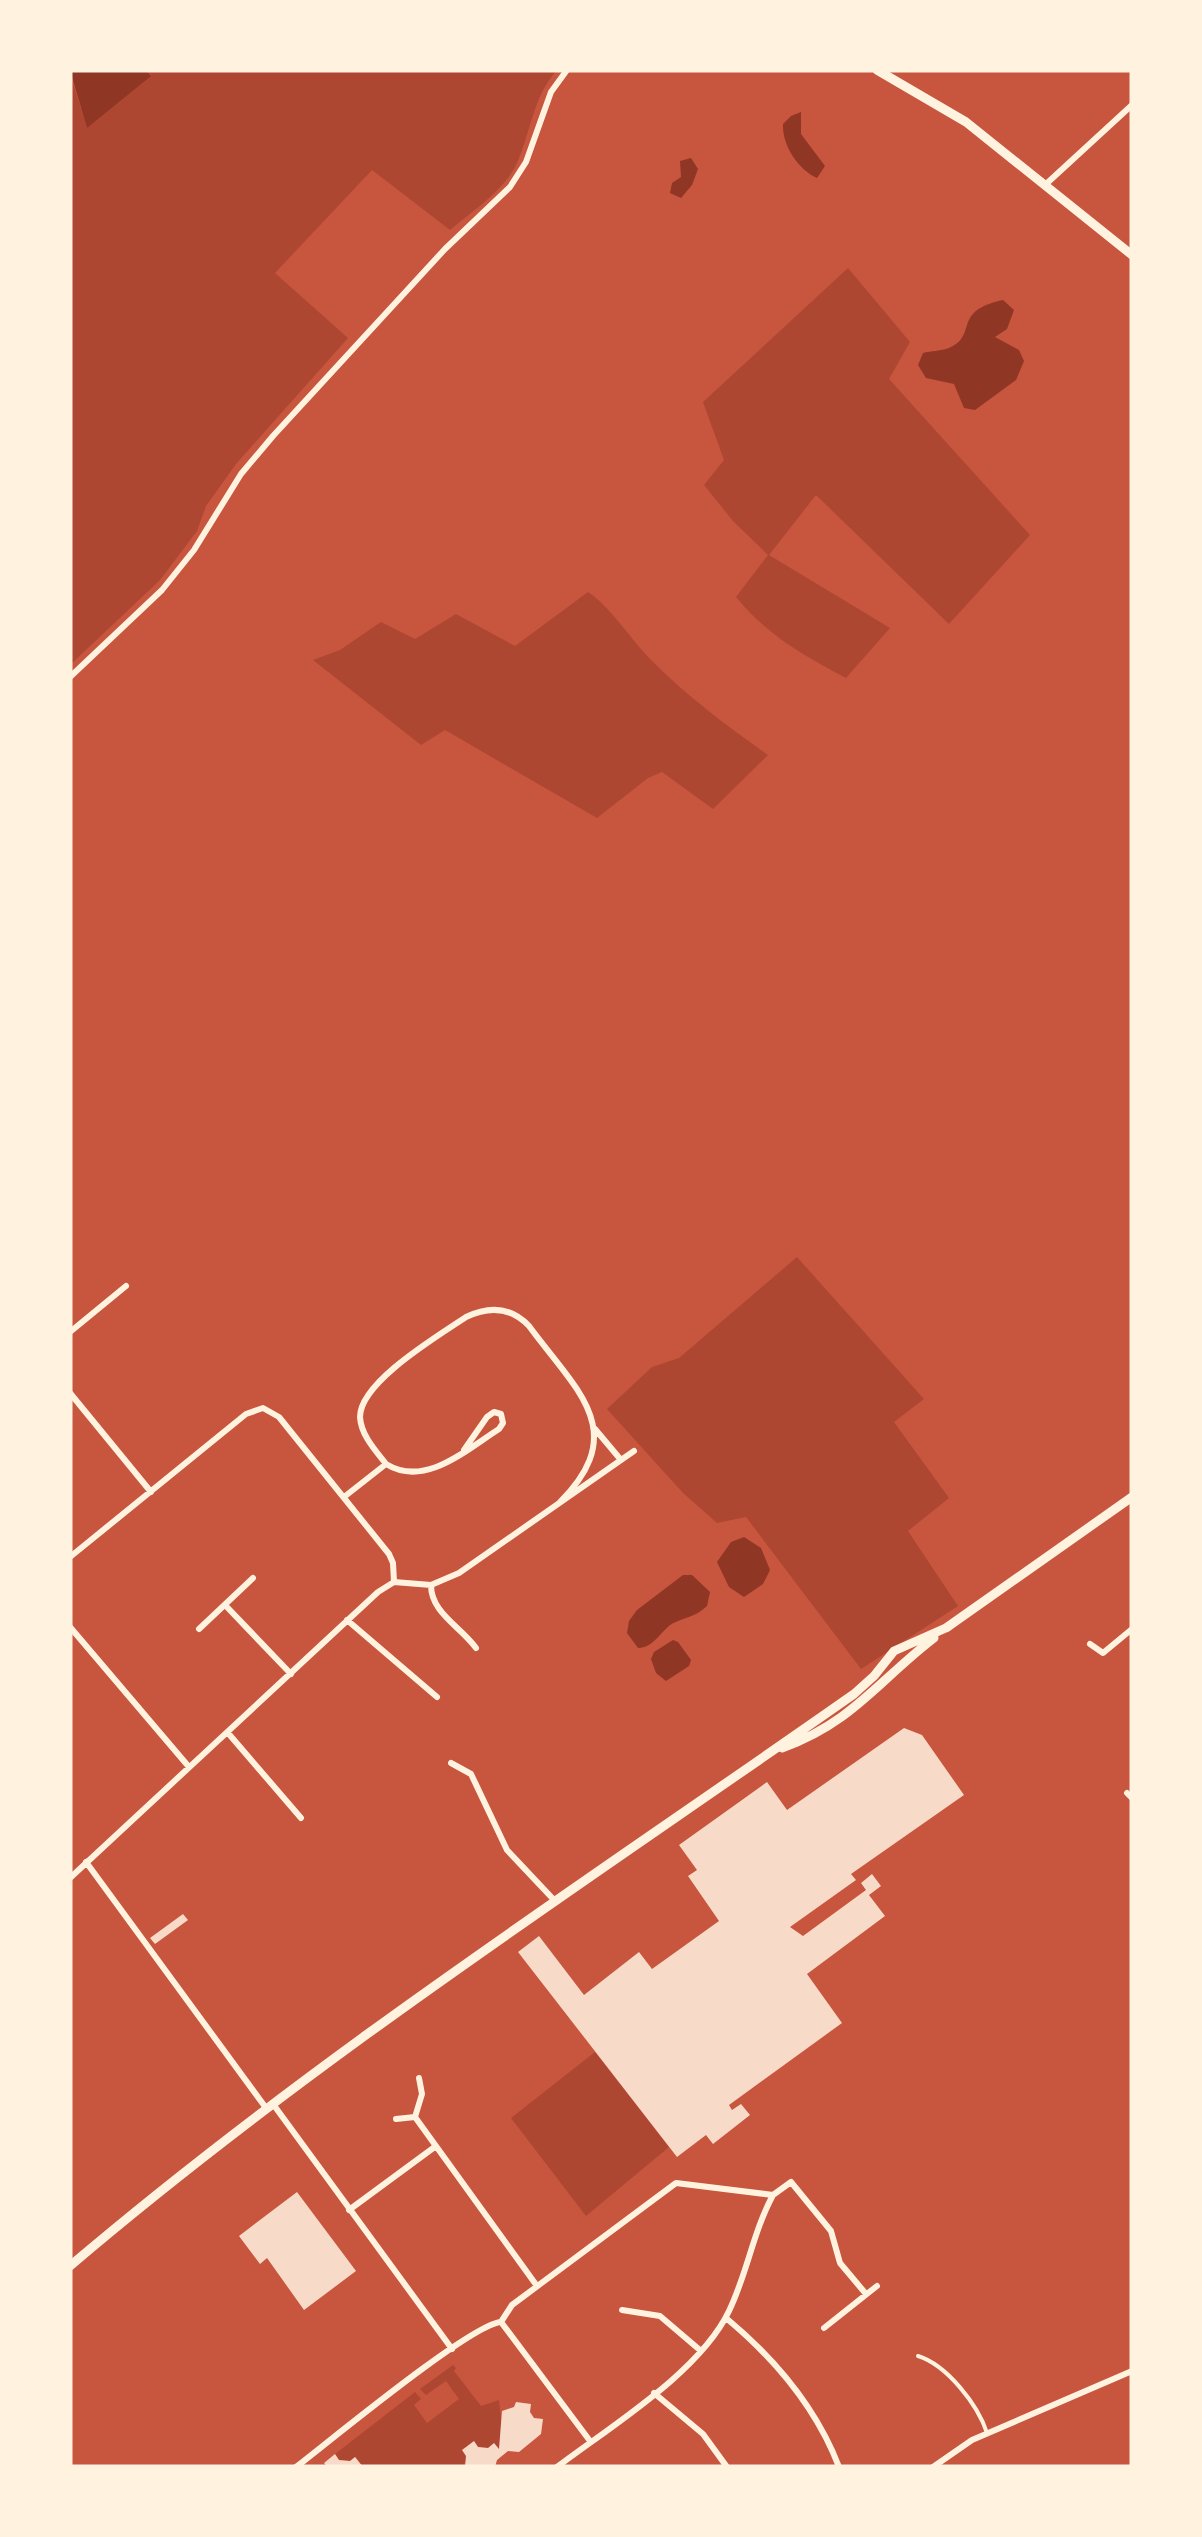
<svg xmlns="http://www.w3.org/2000/svg" width="1202" height="2537" viewBox="0 0 1202 2537" font-family="'Public Sans',sans-serif">
<style>
.green{fill:#ae4732}
.water{fill:#8f3625}
.building{fill:#f7dbc8}
.lines{fill:none;stroke-linecap:round;stroke-linejoin:round}
.service{stroke:#fff3e0;stroke-width:4}
.minor{stroke:#fff3e0;stroke-width:6}
.tertiary{stroke:#fff3e0;stroke-width:9}
</style>
<rect width="100%" height="100%" fill="#c8553d"/>
<!-- green -->
<path class="green" d="M146,70h411c-24,27 -26,61 -40,93 -12,27 -45,48 -67,67l-78,-60 -97,103 73,65 -112,126 -30,42 -9,25 -37,49 -90,85v-591l17,54 64,-53z
M848,268l62,74 -21,37 141,156 -81,89 -133,-129 -47,60 121,73 -44,50c-42,-22 -80,-44 -110,-81l32,-42 -35,-34 -29,-36 20,-25 -21,-58z
M588,592c22,14 44,49 64,69 36,36 75,65 116,94l-55,54 -51,-37 -14,6 -51,40 -152,-88 -24,15 -108,-85 27,-10 41,-28 34,17 41,-25 59,32z
M797,1257l127,142 -30,23 55,76 -41,33 50,75 -97,63 -115,-152 -29,6 -34,-30 -76,-84 45,-42 27,-9z
M595,2052l74,95 -83,69 -75,-98z
M453,2365l3,3 -2,3 27,35 18,-6 3,28 -3,21 -21,-2 -4,-6 -11,26h-100l-7,-10 -6,4 -11,-1 -4,-6 80,-62 6,7 -7,6 13,18 32,-24 -13,-18 -20,14 -6,-6z"/>
<!-- water -->
<path class="water" d="M70,70h76l5,6 -64,52z
M801,112v22l24,32 -8,12c-19,-9 -35,-33 -34,-54l8,-8z
M691,158l7,11 -6,16 -11,13 -11,-5 2,-10 9,-6 -1,-16z
M1003,300l11,10 -7,19 -12,8 24,13 5,11 -8,19 -41,30 -11,-2 -10,-24 -28,-6 -8,-13 5,-12c8,-2 18,-2 26,-5 30,-13 2,-37 54,-48z
M744,1537l17,11 9,22 -7,14 -19,13 -15,-10 -12,-25 14,-20z
M683,1575h9l18,17 -3,14c-10,9 -16,10 -29,15 -16,5 -22,27 -40,27l-11,-15 2,-12 8,-11z
M673,1640l5,2 13,18 -2,6 -23,15 -10,-8 -5,-14 3,-7z"/>
<!-- building -->
<path class="building" d="M904,1728l18,7 42,60 -113,79 5,6 -66,47 13,9 63,-46 -5,-7 11,-9 9,12 -12,9 16,21 -78,58 35,49 -113,82 3,5 9,-6 9,11 -37,29 -7,-9 -29,22 -159,-205 21,-16 45,59 55,-43 13,17 67,-48 -31,-45 9,-6 -18,-25 88,-63 20,28z
M183,1914l5,6 -33,24 -5,-6z
M297,2192l59,79 -52,39 -37,-52 -7,6 -21,-28z
M516,2402l15,2 -1,8 4,6 9,1 -2,15 -22,18 -11,-1 -11,9 -2,7h-30l1,-11 -4,-6 12,-9 4,6 10,1 6,-5 5,6 3,-38 12,-4z
M335,2454l4,6 11,1 5,-4 8,10h-36l-3,-4z"/>
<g class="lines">
<!-- service -->
<path class="service" d="M918,2356c29,9 60,49 69,77"/>
<!-- minor -->
<path class="minor" d="M1045,185l87,-80
M70,677l92,-87 32,-40 47,-76 32,-38 172,-187 65,-62 16,-25 25,-70 16,-22
M70,1332l56,-46
M70,1393l81,99
M621,1460l13,-9
M386,1464c-11,-14 -25,-29 -26,-47 0,-35 78,-81 106,-100 23,-11 45,-10 63,9 47,64 102,105 31,176
M344,1497l42,-33c39,24 80,-14 113,-35l4,-6 -2,-9 -7,-2 -7,5 -23,33
M70,1557l176,-143 17,-6 16,9 110,137 4,9 1,19 -16,10 -308,286
M394,1582l37,3c0,28 29,41 45,63
M431,1585l28,-12 162,-113 -26,-31
M225,1605l66,69
M347,1620l90,77
M70,1627l119,140
M199,1629l54,-51
M1090,1644l13,9 29,-24
M228,1733l73,85
M451,1763l20,11 36,76 48,51
M1127,1793l5,5
M86,1862l180,246
M273,2104l179,245
M415,2117l122,169
M396,2119l19,-2 7,-23 -3,-16
M349,2210l87,-64
M622,2310l38,6 41,35
M726,2318c48,40 90,89 113,149
M501,2322l89,119
M824,2328l53,-42
M654,2393l49,41 24,33
M296,2467c34,-26 175,-143 205,-145l11,-17 164,-122 97,12 18,-13 40,49 9,32 26,31
M557,2467c54,-41 143,-95 172,-156 18,-37 24,-79 44,-116
M933,2467l39,-27 160,-69"/>
<!-- tertiary -->
<path class="tertiary" d="M877,70l89,52 166,133
M946,1628l186,-131
M782,1748c70,-25 97,-68 152,-110
M70,2266c247,-210 519,-386 784,-572l20,-18 20,-25 54,-24"/>
</g>
<!-- border -->
<rect width="1202" height="2537" fill="none" stroke="#fff3e0" stroke-width="145"/>
</svg>
